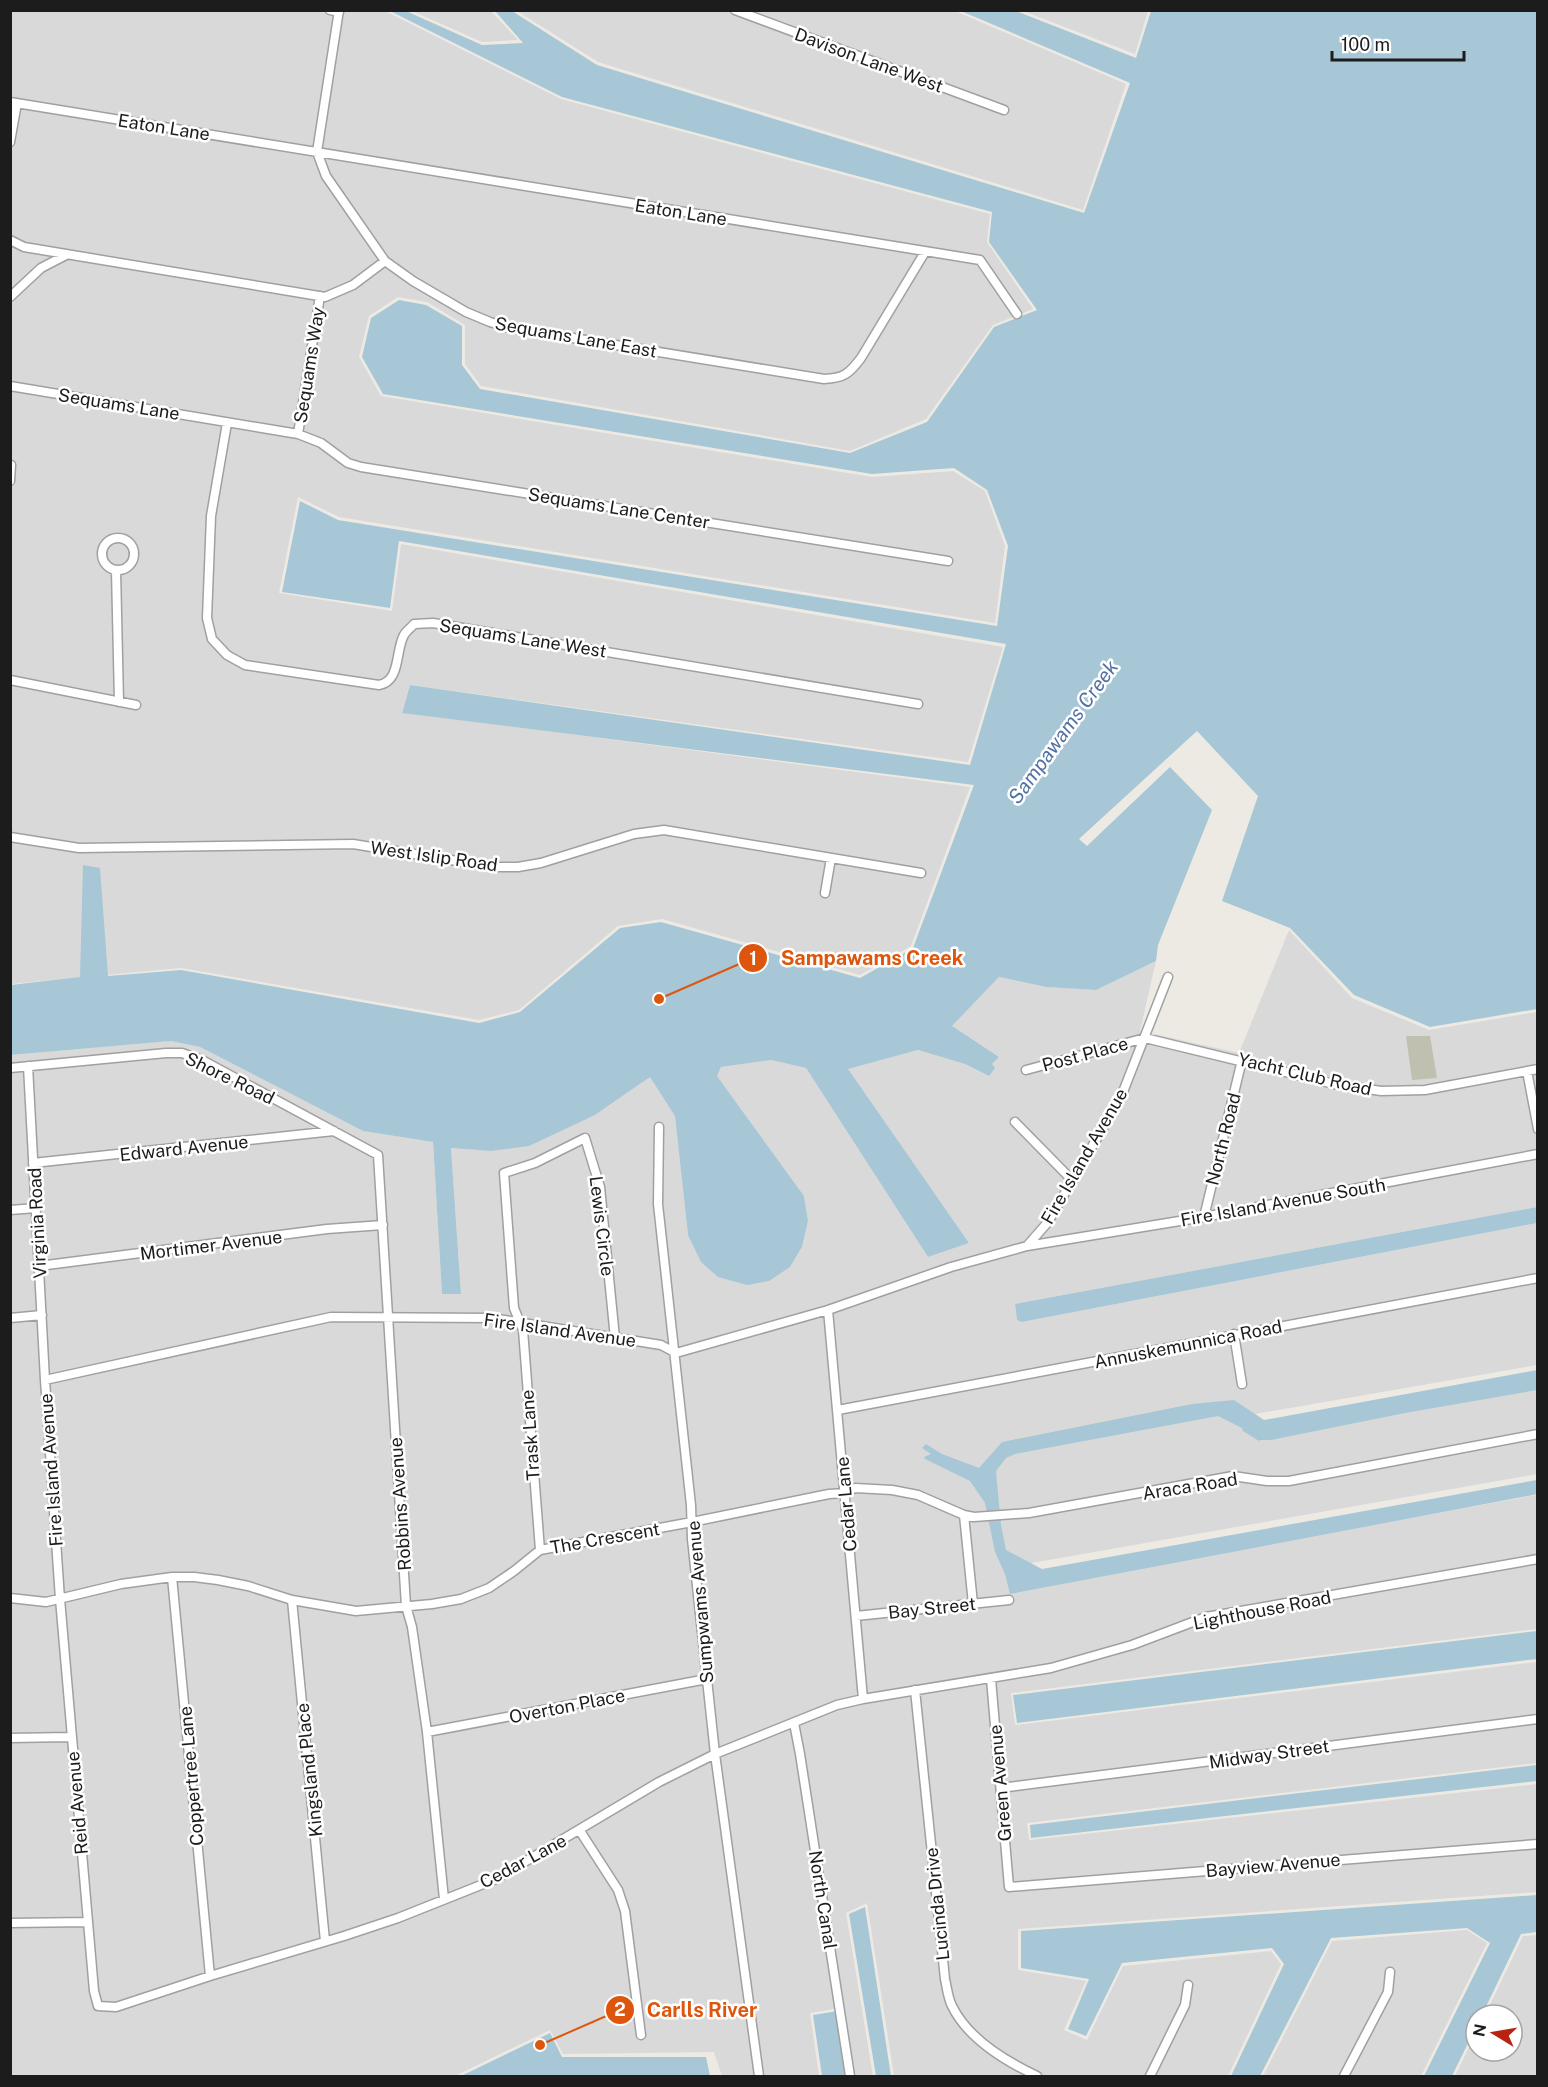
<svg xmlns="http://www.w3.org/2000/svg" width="1548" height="2087" viewBox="0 0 1548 2087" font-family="'Public Sans',sans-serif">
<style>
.residential{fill:#dad9d9}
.construction{fill:#bfc0af}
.water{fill:#a7c7d7}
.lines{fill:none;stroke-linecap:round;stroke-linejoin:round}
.street-casing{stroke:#a0a0a0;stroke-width:11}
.street{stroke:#fff;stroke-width:8}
.labels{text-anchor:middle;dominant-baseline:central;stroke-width:5;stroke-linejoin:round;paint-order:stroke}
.street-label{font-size:18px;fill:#1c1c1c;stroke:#fff}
.water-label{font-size:20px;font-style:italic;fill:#5272a3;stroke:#fff}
.leader{fill:none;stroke:#de560d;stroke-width:2}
.callout-dot{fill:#de560d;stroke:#fff;stroke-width:2}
.mark-label{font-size:18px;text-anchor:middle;font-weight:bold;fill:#fff}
.callout-label{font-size:20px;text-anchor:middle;font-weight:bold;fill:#de560d;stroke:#fff;stroke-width:5;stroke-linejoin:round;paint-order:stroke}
</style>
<rect width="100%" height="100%" fill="#edeae3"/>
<!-- residential -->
<path class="residential" d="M11,11h374l176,88 429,115 -3,28 46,67 -40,16 -67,94 -76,32 -369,-65 -16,-22v-39l-38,-23 -29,-5 -29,19 -10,41 22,39 491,81 81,-6 32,20 20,55 -10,77 -656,-106 -41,-20 -19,96 113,18 9,-67 602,103 -35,115 -558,-77 -8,27 568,75 -59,159 -51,29 -198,-56 -44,7 -99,84 -40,10 -298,-52 -170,16z
M412,11h79l27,29 -36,2z
M517,11h438l171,73 -43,126 -485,-148z
M1023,11h125l-13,43z
M1289,930l63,68 77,32 108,-18v195l-522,97 2,16 5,2 515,-99v142l-282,49 3,22 279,-48v86l-511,90 4,23 507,-92v134l-526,64 4,32 522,-63v101l-510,60 2,17 508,-56v108l-519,37v41l68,11 -22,49 23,10 36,-74 148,-15 10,13 -53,112h-334l-27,-173 -21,10 27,163h-21l-12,-68 -30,5 9,63h-97l-8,-24 -151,2 -13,-24 -95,46h-444v-1021l160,-14 29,6 163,84 70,11 9,152 19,-1 -10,-145 40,3 104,-36 56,-39 24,39 13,120 102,32 12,-20 6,-26 -4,-25 -87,-120 4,-9 50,-7 35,8 122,189 41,-14 -122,-174 71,-19 47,14 24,12 3,-12 7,-7 -48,-30 48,-50 47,10 50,3 60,-29 -16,70 99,22z
M1467,1930l20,13 -66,133h-158l69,-135z
M1537,1935v141h-82l21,-43v18h36v-36h-27l38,-79z"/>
<!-- construction -->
<path class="construction" d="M1406,1036h24l7,42 -25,2z"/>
<!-- water -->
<path class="water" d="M390,11h16l76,34 41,-2 -28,-32h17l85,54 487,148 46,-130 -169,-72h55l120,47 15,-47h386v998l-107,18 -76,-32 -64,-67 -68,-27 36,-105 -61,-65 -118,108 8,7 83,-79 42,43 -54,135 -2,16 -60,29 -50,-3 -47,-10 -47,49 47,31 -7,7 3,4 -6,8 -24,-12 -47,-14 -70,19 121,174 -41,14 -122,-189 -35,-8 -50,7 -4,9 87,120 4,25 -6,26 -12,20 -21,14 -22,4 -29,-8 -17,-15 -13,-27 -13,-119 -25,-39 -55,38 -66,31 -38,5 -40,-3 10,146h-19l-9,-152 -70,-11 -163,-84 -29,-6 -160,14v-70l69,-8 3,-112 17,3 8,108 73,-6 298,53 41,-11 100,-84 41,-6 199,56 53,-30 61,-163 -572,-72 8,-28 560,80 36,-121 -607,-103 -9,67 -108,-16 18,-91 38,19 659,106 11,-80 -21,-56 -33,-22 -82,6 -489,-80 -21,-37 9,-39 28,-18 27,5 36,21v39l18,24 370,64 77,-31 67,-95 43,-17 -48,-68 3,-30 -430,-115z
M1537,1207v16l-515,99 -5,-2 -2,-16z
M1537,1370v20l-132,23 -134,27h-11l-1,1 -16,-10 -1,-3 -24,-12 -203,38 -9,4 -10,13 5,54 5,25 36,19 495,-89 1,14 -528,100 -5,-20 -10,-22 -10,-49 -15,-22 -45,-22 -1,-2 7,-3 -9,-6 4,-4 16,10 37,14 23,-26 190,-38 42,-4 30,20z
M1537,1631v28l-520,64 -4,-28z
M1537,1765v16l-506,57 -1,-13z
M1537,1895v37l-16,2 -39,81h-6v12l-24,49h-28l66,-133 -23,-15 -136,10 -71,138h-29l53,-112 -12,-16 -150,15 -36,73 -18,-7 21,-50 -68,-11v-37z
M865,1907l26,169h-15l-27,-162z
M838,2011l11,65h-27l-9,-61z
M550,2033l12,24h144l4,19h-249z"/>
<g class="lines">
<!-- street casing -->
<g class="street-casing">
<path id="street" d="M330,10l9,2
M339,10l-22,142 9,24 59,85 28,20 53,31 24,10 16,5 318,52c20,-1 25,-5 37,-21l64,-106
M735,10l269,100
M10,102l970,158 37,54
M10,142l7,-39
M10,240l14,7 42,7 259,43 28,-12 32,-24
M10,297l31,-29 25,-13
M10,386l288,48 23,9 27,20 13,4 587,94
M227,423l-16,93 -4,102 5,21 15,16 18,10 134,20c22,-4 16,-34 25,-50 2,-4 7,-7 10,-11l19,-1 485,81
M298,434l22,-138
M10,481l1,-16
M102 554a16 16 0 1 1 32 0a16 16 0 1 1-32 0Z
M116,570l3,132
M10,680l126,25
M10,837l69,11 274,-4 141,23h24l23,-4 93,-29 30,-4 257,43
M825,893l6,-35
M28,1066l17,314 15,219 34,392 4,15 18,1 94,-31 134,-40 54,-18 98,-39 163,-97 56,-28 122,-49 26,-6 188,-31 81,-23 74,-28 332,-58
M10,1068l156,-15h16l20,7 176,95 28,451 6,21 15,105 17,167
M1026,1070l119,-32 189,46 47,7 44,-1 113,-21
M1527,1071l11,58
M1015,1122l58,59
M659,1127l-1,77 33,301 1,34 23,215 44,322
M33,1163l301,-32
M10,1210l26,-2
M1204,1217l38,-157
M1027,1246l177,-29 334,-63
M39,1266l288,-37 56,-4
M828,1310l35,389
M10,1318l32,-3
M1234,1334l8,50
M45,1380l286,-63 161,1 169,27 15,8 152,-43 123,-43 76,-21 21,-24 73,-125 47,-120
M838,1410l700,-132
M964,1515l9,89
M540,1550l-17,-220 -9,-22 -10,-135 31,-10 50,-25 15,49 15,151
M172,1577l38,399
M10,1598l36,4 75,-18 51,-7h22l24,3 30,6 44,14 64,11 76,-7 29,-5 28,-11 25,-17 26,-21 152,-28 137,-28 16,-1 10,-5 37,2 26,5 46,20 10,2 55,-4 204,-37 34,5h22l249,-47
M292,1600l33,341
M856,1616l153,-16
M991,1679l18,208 529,-43
M915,1690l30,289c2,9 3,19 7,27 16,33 53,55 85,70
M794,1723l6,31 50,322
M427,1732l280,-53
M10,1738l60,-1
M1001,1788l537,-69
M580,1831l38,59 7,21 16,124
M10,1923l78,-1
M1150,2076l35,-71 3,-20
M1344,2076l44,-84 2,-20"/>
</g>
<!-- street -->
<use href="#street" class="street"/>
</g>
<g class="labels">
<!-- street labels -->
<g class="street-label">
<text transform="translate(869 60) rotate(20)">Davison Lane West</text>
<text transform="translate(164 127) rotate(9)">Eaton Lane</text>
<text transform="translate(681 212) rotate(9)">Eaton Lane</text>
<text transform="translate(576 337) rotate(10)">Sequams Lane East</text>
<text transform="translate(309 365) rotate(-81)">Sequams Way</text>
<text transform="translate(119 404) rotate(9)">Sequams Lane</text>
<text transform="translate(619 508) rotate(9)">Sequams Lane Center</text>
<text transform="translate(523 638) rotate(9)">Sequams Lane West</text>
<text transform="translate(434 856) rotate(8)">West Islip Road</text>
<text transform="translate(1085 1054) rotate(-15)">Post Place</text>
<text transform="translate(1305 1074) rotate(13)">Yacht Club Road</text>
<text transform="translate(230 1078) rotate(26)">Shore Road</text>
<text transform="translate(1223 1139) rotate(-76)">North Road</text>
<text transform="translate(184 1148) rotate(-6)">Edward Avenue</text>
<text transform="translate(1084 1156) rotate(-60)">Fire Island Avenue</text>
<text transform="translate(1283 1202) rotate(-10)">Fire Island Avenue South</text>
<text transform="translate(37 1223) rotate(-93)">Virginia Road</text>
<text transform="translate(602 1226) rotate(83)">Lewis Circle</text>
<text transform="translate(211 1245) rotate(-7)">Mortimer Avenue</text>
<text transform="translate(560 1330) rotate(8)">Fire Island Avenue</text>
<text transform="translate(1188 1344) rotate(-11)">Annuskemunnica Road</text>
<text transform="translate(530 1435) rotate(-94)">Trask Lane</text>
<text transform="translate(51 1470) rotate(-94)">Fire Island Avenue</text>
<text transform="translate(1190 1486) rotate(-9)">Araca Road</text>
<text transform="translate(400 1504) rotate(-94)">Robbins Avenue</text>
<text transform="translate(846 1504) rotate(-95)">Cedar Lane</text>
<text transform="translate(605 1538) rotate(-10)">The Crescent</text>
<text transform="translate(700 1602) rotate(-95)">Sumpwams Avenue</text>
<text transform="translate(932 1608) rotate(-6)">Bay Street</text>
<text transform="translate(1262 1610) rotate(-11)">Lighthouse Road</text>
<text transform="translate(567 1706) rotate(-11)">Overton Place</text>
<text transform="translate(1269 1754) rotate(-8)">Midway Street</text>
<text transform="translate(309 1770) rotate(-96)">Kingsland Place</text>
<text transform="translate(191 1776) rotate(-95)">Coppertree Lane</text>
<text transform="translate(1000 1783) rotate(-95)">Green Avenue</text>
<text transform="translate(77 1803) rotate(-95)">Reid Avenue</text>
<text transform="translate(523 1861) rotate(-28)">Cedar Lane</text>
<text transform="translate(1273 1865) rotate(-5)">Bayview Avenue</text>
<text transform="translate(823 1900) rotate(81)">North Canal</text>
<text transform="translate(937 1904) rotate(-96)">Lucinda Drive</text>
</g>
<!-- water labels -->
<g class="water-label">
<text transform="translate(1063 732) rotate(-54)">Sampawams Creek</text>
</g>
</g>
<!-- callouts -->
<path class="leader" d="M659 999L753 958M540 2045L620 2010"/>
<g class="callout-dot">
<circle cx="659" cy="999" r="6"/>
<circle cx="540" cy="2045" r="6"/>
<circle cx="753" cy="958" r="15"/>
<circle cx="620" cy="2010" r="15"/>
</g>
<g class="mark-label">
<text x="753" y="965">1</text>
<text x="620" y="2016">2</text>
</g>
<g class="callout-label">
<text x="872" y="965">Sampawams Creek</text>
<text x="702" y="2017">Carlls River</text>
</g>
<!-- border -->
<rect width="1548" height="2087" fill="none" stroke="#1c1c1c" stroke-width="24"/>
<!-- north arrow -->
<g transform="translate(1494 2033) rotate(281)"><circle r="28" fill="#ffffff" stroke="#a4a4a4" stroke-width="1.5"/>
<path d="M0-4.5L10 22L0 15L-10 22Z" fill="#b72211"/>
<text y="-9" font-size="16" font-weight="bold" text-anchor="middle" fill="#1c1c1c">N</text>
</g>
<!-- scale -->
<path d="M1332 51v9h132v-9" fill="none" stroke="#1c1c1c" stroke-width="3"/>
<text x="1341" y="51" font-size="18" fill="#1c1c1c" stroke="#ffffff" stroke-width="4.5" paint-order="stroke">100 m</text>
</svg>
